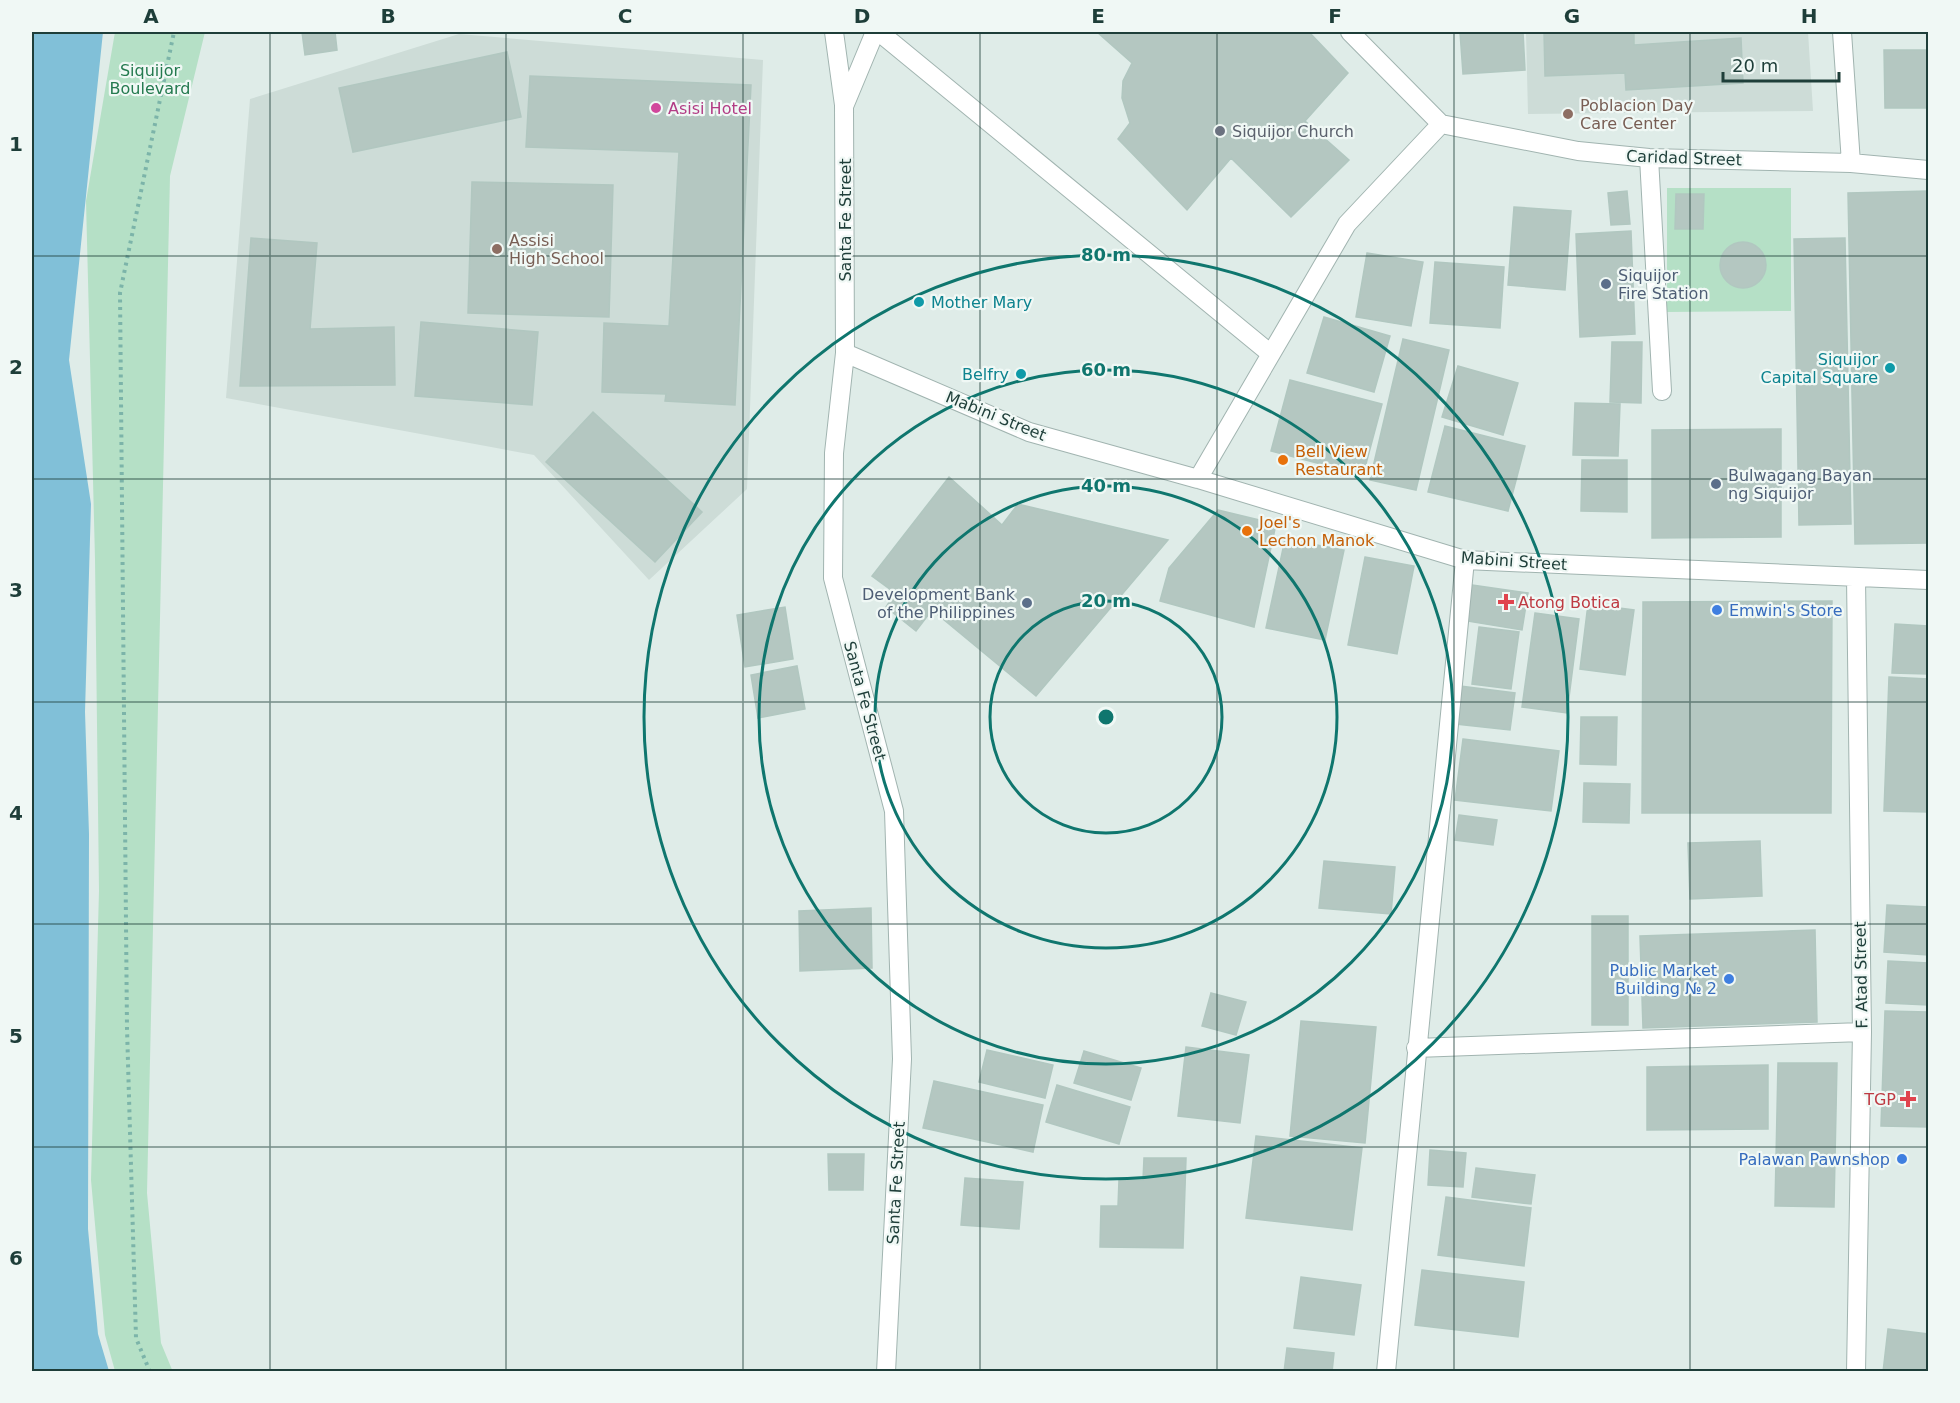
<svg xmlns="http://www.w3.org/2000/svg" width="1960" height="1403" viewBox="0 0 1960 1403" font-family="'DejaVu Sans',sans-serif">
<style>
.built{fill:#cddcd7}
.green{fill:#b5e0c6}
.water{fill:#81c0d8}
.building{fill:#b4c7c1;stroke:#b1c7c0;stroke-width:1.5}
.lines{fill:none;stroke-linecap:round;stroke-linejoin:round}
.minor-casing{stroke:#a1b4b0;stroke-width:20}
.path{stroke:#7cb4a9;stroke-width:4;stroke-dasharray:3 4.5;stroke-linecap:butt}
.minor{stroke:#fff;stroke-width:18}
.grid{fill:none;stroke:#1e3e39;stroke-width:1.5;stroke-opacity:0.55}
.ring{fill:none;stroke:#0f766e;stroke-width:3}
.hotel-dot{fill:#d1479c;stroke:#f0f8f5;stroke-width:2}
.education-dot{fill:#8d6e63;stroke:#f0f8f5;stroke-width:2}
.worship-dot{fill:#6b7280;stroke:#f0f8f5;stroke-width:2}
.service-dot{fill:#5c6f8a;stroke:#f0f8f5;stroke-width:2}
.culture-dot{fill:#0f9aa8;stroke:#f0f8f5;stroke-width:2}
.food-dot{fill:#e8710a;stroke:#f0f8f5;stroke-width:2}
.health-dot{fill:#e0444e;stroke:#f0f8f5;stroke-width:2}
.shop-dot{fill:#3f7fe0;stroke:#f0f8f5;stroke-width:2}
.labels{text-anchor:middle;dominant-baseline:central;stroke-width:4.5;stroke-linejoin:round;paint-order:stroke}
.park-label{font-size:16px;fill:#247a4f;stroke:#f0f8f5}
.education-label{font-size:16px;fill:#785e54;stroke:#f0f8f5;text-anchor:start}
.hotel-label{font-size:16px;fill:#b23c85;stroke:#f0f8f5;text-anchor:start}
.worship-label{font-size:16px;fill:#5b616d;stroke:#f0f8f5;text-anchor:start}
.street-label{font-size:16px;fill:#1e3e39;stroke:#f0f8f5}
.service-label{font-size:16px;fill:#4e5e75;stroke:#f0f8f5;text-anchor:start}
.culture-label{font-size:16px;fill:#0d838f;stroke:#f0f8f5;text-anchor:end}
.food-label{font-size:16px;fill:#c56008;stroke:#f0f8f5;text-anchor:start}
.health-label{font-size:16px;fill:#be3a42;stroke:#f0f8f5;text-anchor:start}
.shop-label{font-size:16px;fill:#366cbe;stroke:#f0f8f5;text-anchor:end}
.centre{fill:#0f766e;stroke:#f0f8f5;stroke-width:3}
.ring-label{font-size:18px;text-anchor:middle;font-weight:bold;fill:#0f766e;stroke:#f0f8f5;stroke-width:4.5;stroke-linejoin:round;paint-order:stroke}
.neatline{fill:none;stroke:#1e3e39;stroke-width:2}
.grid-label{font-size:20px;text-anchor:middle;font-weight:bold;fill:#1e3e39}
</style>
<rect width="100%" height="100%" fill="#dfece8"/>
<!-- built -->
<path class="built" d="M1526,32h282l5,79 -285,3z
M459,34l304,26 -16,429 -98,91 -115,-125 -308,-57 24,-299z"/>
<!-- green -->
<path class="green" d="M115,32h90l-35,144 -23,1017 14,150 12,29 -58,-1 -10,-36 -14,-155 8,-289 -4,-332 -9,-358z
M1667,188h124v123l-124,1z"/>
<!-- water -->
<path class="water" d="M32,32h71l-34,328 22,144 -6,208 4,122 -1,395 10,105 11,37h-77z"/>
<!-- building -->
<path class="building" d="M302,32h33l2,18 -32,5z
M1097,32h212l39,41 -43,48 44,39 -58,57 -60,-59 -44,52 -69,-71 12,-16 -8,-25 1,-17 9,-18z
M1460,32h63l2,38 -62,4z
M1544,32h90v13l107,-7 2,45 -117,7 -1,-17 -80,3z
M1884,50h44v58h-43z
M507,52l14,65 -168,35 -14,-64z
M530,76l221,9 -16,320 -70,-4 1,-7 -64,-2 2,-69 65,3 10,-174 -153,-5z
M472,182l141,3 -4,132 -141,-4z
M1627,191l3,33 -19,1 -3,-32z
M1928,191v352l-73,1 -7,-351z
M1676,194h28l-1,35h-28z
M1514,207l57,4 -6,79 -57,-5z
M1631,231l4,103 -55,3 -4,-103z
M251,238l66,5 -7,86 84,-2 1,58 -155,1z
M1845,238l6,286 -52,1 -5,-286z
M1720 265a23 23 0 1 1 46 0a23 23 0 1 1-46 0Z
M1367,253l56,9 -12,64 -55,-9z
M1435,262l69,5 -4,61 -70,-5z
M1324,317l66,19 -16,56 -67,-19z
M421,322l117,10 -6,73 -117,-9z
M1403,339l46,11 -33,140 -46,-10z
M1612,342h30l-1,61 -31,-1z
M1458,366l60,17 -15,52 -61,-18z
M1290,380l92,24 -19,71 -92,-24z
M1575,403l45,1 -2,52 -45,-1z
M593,412l109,100 -47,50 -109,-100z
M1445,426l80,20 -17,65 -80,-19z
M1781,429v108l-129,1v-108z
M1582,460h45v52l-46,-1z
M949,477l53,48 16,-21 150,36 -132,156 -104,-86 -16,21 -30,-24 9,-14 -23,-17z
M1218,510l58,14 -22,103 -94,-26 9,-33z
M1285,539l59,11 -19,90 -59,-12z
M1365,557l49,9 -17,88 -49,-9z
M1472,585l56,8 -6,37 -55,-9z
M1832,601l-1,212h-189l1,-211z
M1588,604l46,6 -9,65 -45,-6z
M785,607l8,52 -48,8 -8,-52z
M1535,613l44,6 -12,94 -45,-6z
M1895,624l33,2v48l-36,-1z
M1479,627l40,5 -8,57 -39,-5z
M797,666l8,43 -47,9 -7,-43z
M1889,677l39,2v133l-44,-1z
M1460,686l55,7 -5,37 -54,-6z
M1581,717h36l-1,48 -36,-1z
M1463,739l96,12 -8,60 -96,-11z
M1584,783l46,1 -1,39 -46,-1z
M1459,815l38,5 -4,25 -38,-5z
M1760,841l2,55 -72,3 -2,-56z
M1324,861l71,6 -4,47 -72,-6z
M1887,905l41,2v48l-44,-3z
M871,908l1,60 -72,3 -1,-60z
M1592,916h36v109h-36z
M1815,930l2,92 -174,6 -3,-92z
M1888,961l40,2v42l-42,-2z
M1211,993l35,9 -10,33 -34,-9z
M1885,1011l43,1v115l-47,-1z
M1301,1021l75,6 -11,116 -75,-7z
M1186,1047l63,8 -9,68 -62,-7z
M987,1050l66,15 -8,33 -66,-16z
M1084,1051l57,17 -10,32 -57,-17z
M1778,1063h59l-3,144 -59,-1z
M1768,1065v64l-121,1v-63z
M934,1081l109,24 -10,47 -110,-24z
M1057,1085l73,22 -11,37 -73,-22z
M1256,1136l106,12 -10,82 -106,-12z
M1430,1150l36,3 -3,34 -35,-2z
M828,1154h36l-1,36h-34z
M1144,1158h42l-3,90 -83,-1 1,-41h17l1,-26h24z
M1476,1168l59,7 -4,29 -59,-7z
M965,1178l58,4 -4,47 -58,-4z
M1446,1197l85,11 -7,58 -86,-11z
M1422,1270l102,12 -6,55 -103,-12z
M1301,1277l60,8 -7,50 -60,-7z
M1888,1329l40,5v38h-45z
M1287,1348l47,5 -2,19h-48z"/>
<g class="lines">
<!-- minor casing -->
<g class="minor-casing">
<path id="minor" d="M834,32l10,73 1,248 -11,100 -1,125 61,233 8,248 -16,313
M879,32l392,322
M1350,32l91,92
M1842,32l9,131
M845,104l30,-72
M1441,124l137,27 71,7 202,5 77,7
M1649,158l13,233
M845,353l184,79 169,47 267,81 463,20
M1198,479l149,-255 94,-100
M1416,1048l446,-16
M1386,1372l79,-812
M1856,1372l6,-340 -6,-454"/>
</g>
<!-- path -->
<path class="path" d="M150,1372l-14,-34 -9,-310 -7,-735 54,-261"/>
<!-- minor -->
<use href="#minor" class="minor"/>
</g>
<!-- grid -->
<path class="grid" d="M270,32v1340M506,32v1340M743,32v1340M980,32v1340M1217,32v1340M1454,32v1340M1690,32v1340M32,256h1896M32,479h1896M32,702h1896M32,924h1896M32,1147h1896"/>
<!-- distance rings -->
<g class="ring">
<circle cx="1106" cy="717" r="116"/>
<circle cx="1106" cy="717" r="231"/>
<circle cx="1106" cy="717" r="347"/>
<circle cx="1106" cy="717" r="462"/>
</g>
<!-- markers -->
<circle class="hotel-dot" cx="656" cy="108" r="6"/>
<g class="education-dot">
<circle cx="1568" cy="114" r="6"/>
<circle cx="497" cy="249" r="6"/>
</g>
<circle class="worship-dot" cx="1220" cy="131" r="6"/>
<g class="service-dot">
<circle cx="1606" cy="284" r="6"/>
<circle cx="1716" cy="484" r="6"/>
<circle cx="1027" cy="603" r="6"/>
</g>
<g class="culture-dot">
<circle cx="919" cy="302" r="6"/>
<circle cx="1890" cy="368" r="6"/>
<circle cx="1021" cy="374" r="6"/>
</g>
<g class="food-dot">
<circle cx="1283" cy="460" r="6"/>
<circle cx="1247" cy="531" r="6"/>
</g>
<g class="health-dot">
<path d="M1503 593h6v6h6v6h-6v6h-6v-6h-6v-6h6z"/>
<path d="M1905 1090h6v6h6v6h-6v6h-6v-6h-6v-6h6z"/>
</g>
<g class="shop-dot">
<circle cx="1717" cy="610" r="6"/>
<circle cx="1729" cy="979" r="6"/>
<circle cx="1902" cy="1159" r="6"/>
</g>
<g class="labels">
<!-- park labels -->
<g class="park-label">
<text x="150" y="70">Siquijor<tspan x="150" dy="18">Boulevard</tspan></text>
</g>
<!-- education labels -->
<g class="education-label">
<text x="1580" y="105">Poblacion Day<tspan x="1580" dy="18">Care Center</tspan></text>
<text x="509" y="240">Assisi<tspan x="509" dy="18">High School</tspan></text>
</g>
<!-- hotel labels -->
<g class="hotel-label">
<text x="668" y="108">Asisi Hotel</text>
</g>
<!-- worship labels -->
<g class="worship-label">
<text x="1232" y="131">Siquijor Church</text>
</g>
<!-- street labels -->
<g class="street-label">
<text transform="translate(1684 158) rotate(2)">Caridad Street</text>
<text transform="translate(845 220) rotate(-90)">Santa Fe Street</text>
<text transform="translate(996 416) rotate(22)">Mabini Street</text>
<text transform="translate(1514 561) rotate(4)">Mabini Street</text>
<text transform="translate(865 701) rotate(75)">Santa Fe Street</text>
<text transform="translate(1861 975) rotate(-91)">F. Atad Street</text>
<text transform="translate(896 1183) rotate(-87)">Santa Fe Street</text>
</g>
<!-- service labels -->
<g class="service-label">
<text x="1618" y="275">Siquijor<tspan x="1618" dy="18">Fire Station</tspan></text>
<text x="1728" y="475">Bulwagang Bayan<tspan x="1728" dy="18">ng Siquijor</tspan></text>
<text x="1015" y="594" text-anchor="end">Development Bank<tspan x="1015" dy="18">of the Philippines</tspan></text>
</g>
<!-- culture labels -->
<g class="culture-label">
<text x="931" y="302" text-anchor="start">Mother Mary</text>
<text x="1878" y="359">Siquijor<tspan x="1878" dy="18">Capital Square</tspan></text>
<text x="1009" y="374">Belfry</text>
</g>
<!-- food labels -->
<g class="food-label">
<text x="1295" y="451">Bell View<tspan x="1295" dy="18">Restaurant</tspan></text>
<text x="1259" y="522">Joel's<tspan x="1259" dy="18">Lechon Manok</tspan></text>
</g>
<!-- health labels -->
<g class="health-label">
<text x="1518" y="602">Atong Botica</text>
<text x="1896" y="1099" text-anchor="end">TGP</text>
</g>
<!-- shop labels -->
<g class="shop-label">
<text x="1729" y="610" text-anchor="start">Emwin's Store</text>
<text x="1717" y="970">Public Market<tspan x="1717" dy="18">Building № 2</tspan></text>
<text x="1890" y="1159">Palawan Pawnshop</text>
</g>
</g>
<circle cx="1106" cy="717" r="9" class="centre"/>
<g class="ring-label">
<text x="1106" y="261">80 m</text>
<text x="1106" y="376">60 m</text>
<text x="1106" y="492">40 m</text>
<text x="1106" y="607">20 m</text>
</g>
<!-- border -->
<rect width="1960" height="1403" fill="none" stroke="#f0f8f5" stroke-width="66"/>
<!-- scale -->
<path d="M1723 72v9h116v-9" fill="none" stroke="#1e3e39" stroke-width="3"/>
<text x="1732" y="72" font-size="18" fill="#1e3e39" stroke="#f0f8f5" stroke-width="4.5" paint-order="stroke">20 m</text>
<rect x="33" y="33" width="1894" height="1337" class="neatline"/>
<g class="grid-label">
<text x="151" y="23">A</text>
<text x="388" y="23">B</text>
<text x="625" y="23">C</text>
<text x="862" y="23">D</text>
<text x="1098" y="23">E</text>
<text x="1335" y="23">F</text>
<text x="1572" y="23">G</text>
<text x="1809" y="23">H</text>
<text x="16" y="151">1</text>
<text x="16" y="374">2</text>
<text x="16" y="597">3</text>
<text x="16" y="820">4</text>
<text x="16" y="1043">5</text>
<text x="16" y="1265">6</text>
</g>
</svg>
